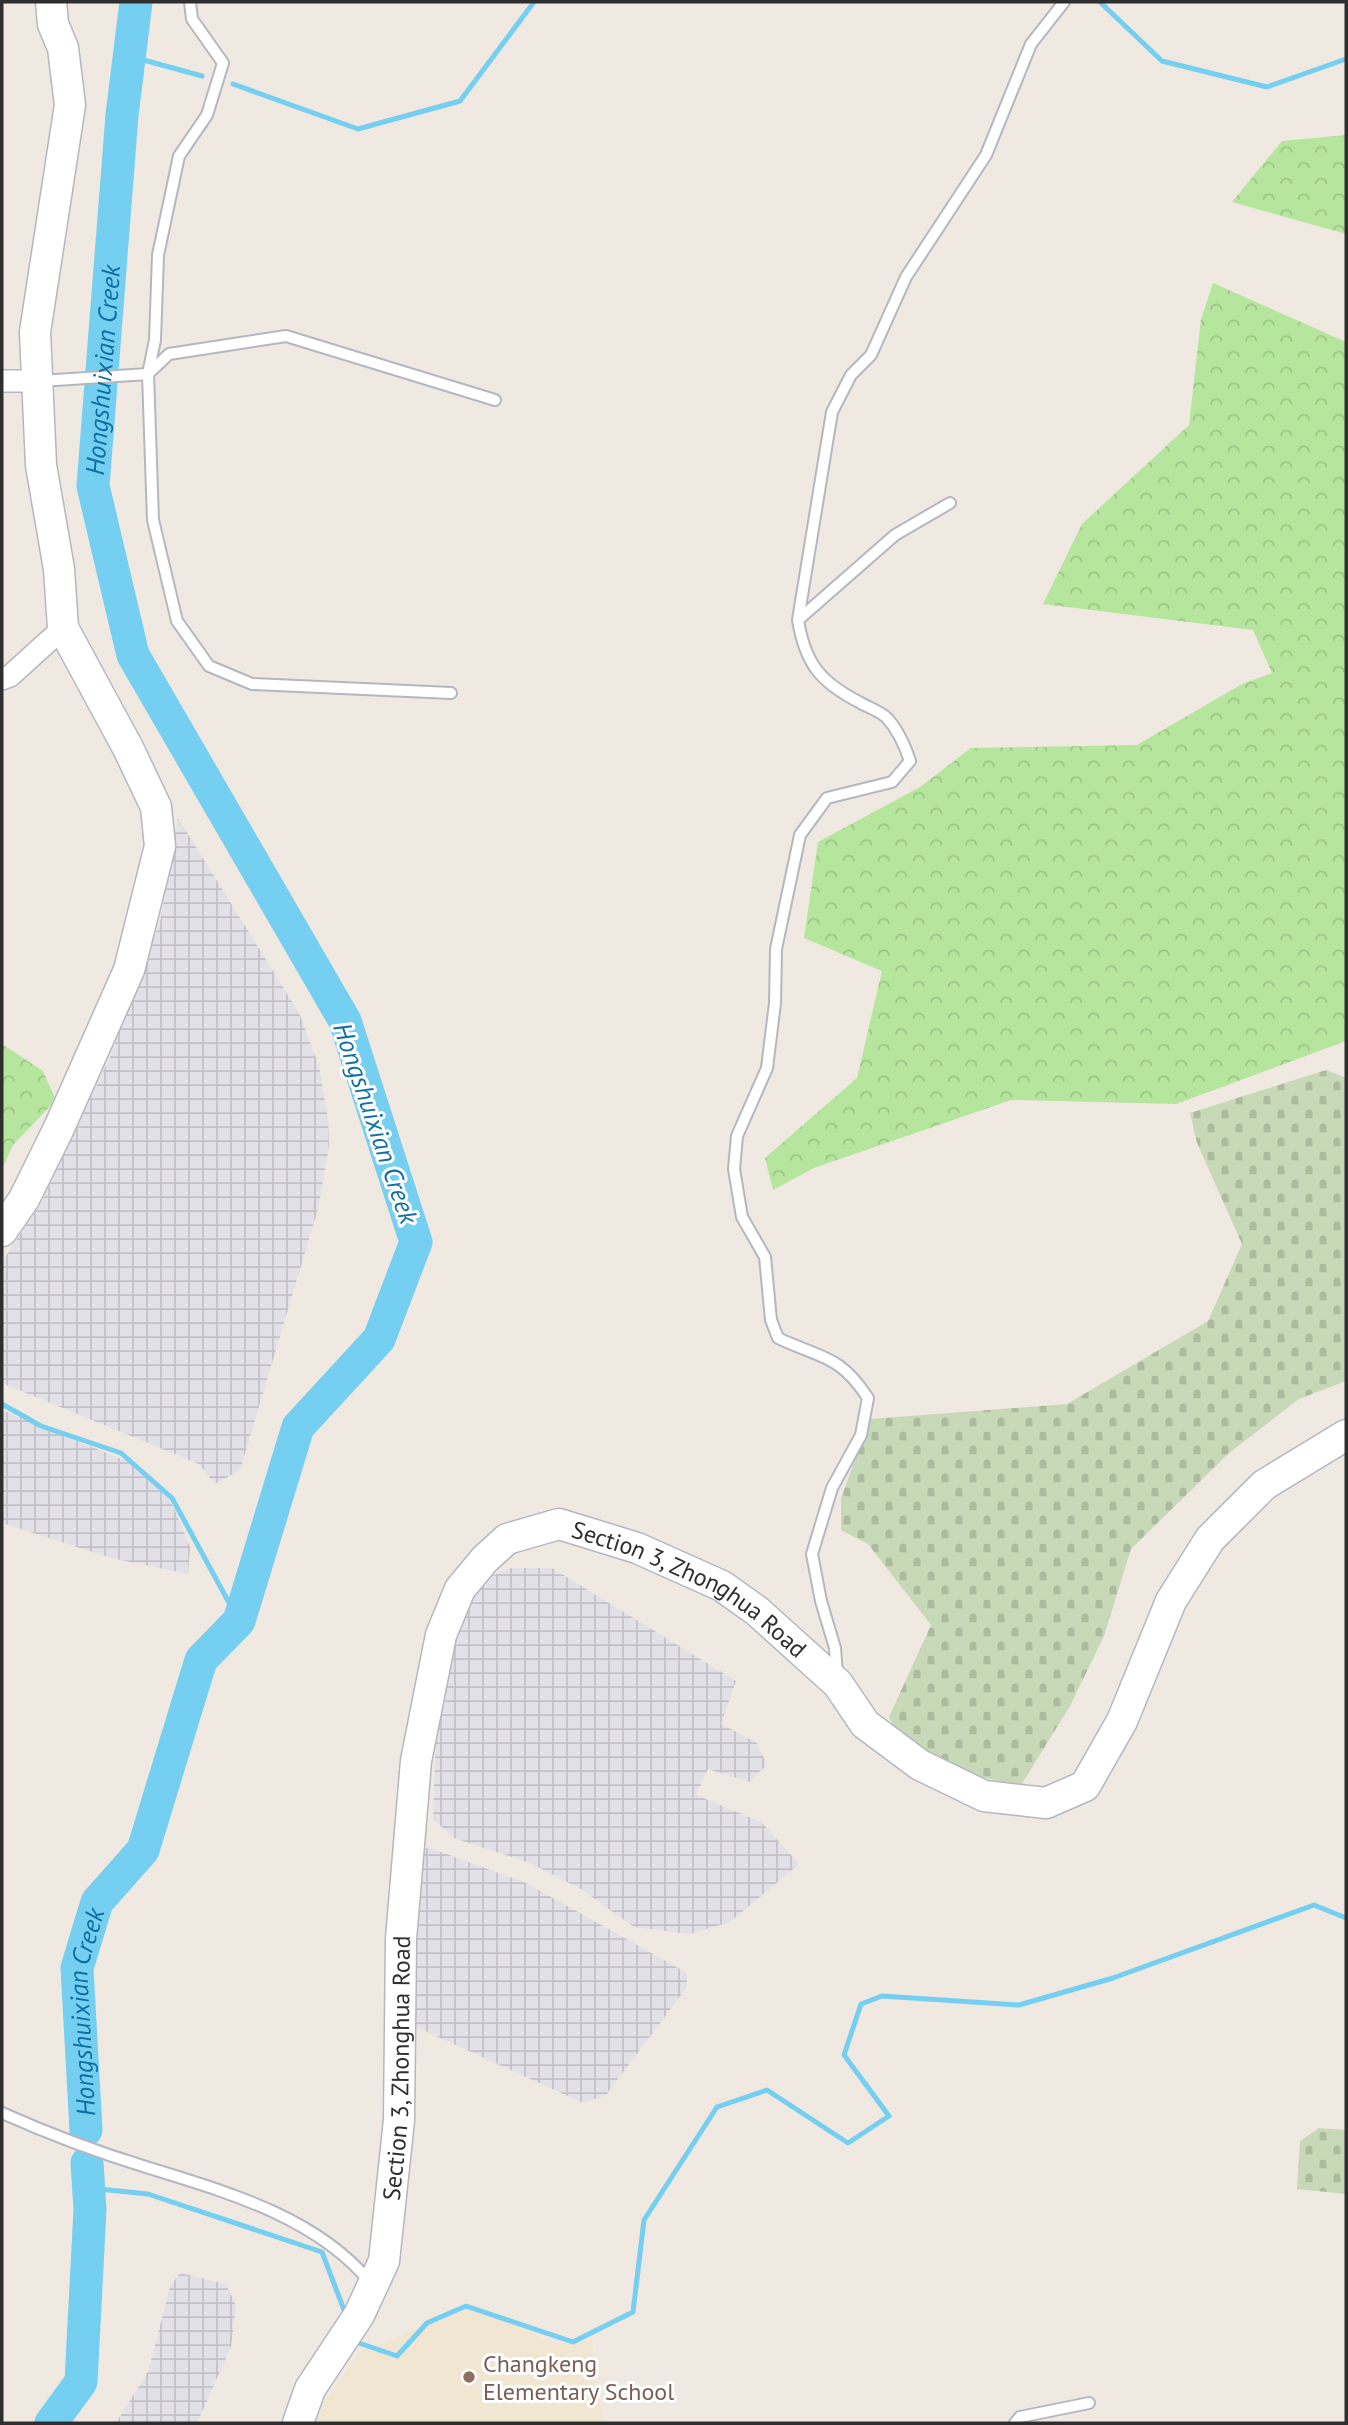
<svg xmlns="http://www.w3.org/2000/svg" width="1348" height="2425" viewBox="0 0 1348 2425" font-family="'PT Sans',sans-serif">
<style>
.industrial{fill:url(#industrial-grid)}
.education{fill:#f0e6d1}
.forest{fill:url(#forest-crowns)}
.cemetery{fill:url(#cemetery-stones)}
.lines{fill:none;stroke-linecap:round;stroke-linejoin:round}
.stream{stroke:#75cff0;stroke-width:5}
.river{stroke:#75cff0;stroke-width:33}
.lane-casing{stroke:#b4b7c1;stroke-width:14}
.street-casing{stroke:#b4b7c1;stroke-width:24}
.secondary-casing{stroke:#b4b7c1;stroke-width:33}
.lane{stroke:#fff;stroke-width:10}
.street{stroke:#fff;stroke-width:21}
.secondary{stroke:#fff;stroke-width:30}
.education-dot{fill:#8d6e63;stroke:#fff;stroke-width:2.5}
.labels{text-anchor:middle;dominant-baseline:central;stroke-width:6;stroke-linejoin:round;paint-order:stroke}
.street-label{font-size:24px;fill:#2e2e2e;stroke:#fff}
.education-label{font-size:24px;fill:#785e54;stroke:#fff;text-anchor:start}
.water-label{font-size:26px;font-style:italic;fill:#0d6fa3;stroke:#fff}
</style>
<defs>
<pattern id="industrial-grid" width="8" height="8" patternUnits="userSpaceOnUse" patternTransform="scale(1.75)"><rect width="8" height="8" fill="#e3e1e8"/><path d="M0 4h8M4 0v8" fill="none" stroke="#c3c1c7"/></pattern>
<pattern id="forest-crowns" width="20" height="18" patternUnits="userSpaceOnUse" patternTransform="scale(1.75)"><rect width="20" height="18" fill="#b6e59e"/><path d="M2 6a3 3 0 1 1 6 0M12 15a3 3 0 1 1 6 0" fill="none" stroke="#9dc588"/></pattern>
<pattern id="cemetery-stones" width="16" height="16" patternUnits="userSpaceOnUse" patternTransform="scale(1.75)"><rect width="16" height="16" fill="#c8d9b8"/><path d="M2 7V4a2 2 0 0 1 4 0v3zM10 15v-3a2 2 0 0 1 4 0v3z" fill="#acbb9e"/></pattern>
</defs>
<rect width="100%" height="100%" fill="#efe9e1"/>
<!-- industrial -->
<path class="industrial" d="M178,818l121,195 20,53 9,53 1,27 -11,63 -78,261 -25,14 -16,-20 -197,-81v-121l39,-59 69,-146 50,-135z
M2,1410l129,53 27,19 15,24 17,41 -2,27 -77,-16 -109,-35z
M512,1568h40l184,113 -15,43 36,19 10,22 -18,17 -41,-13 -12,26 65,27 38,42 -69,58 -40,12 -56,-7 -53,-38 -51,-26 -76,-25 -21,-19 6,-171 9,-30 41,-41z
M413,1846l20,3 93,34 161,90v14l-81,108 -23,8 -180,-82z
M180,2273l46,11 10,22 -5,41 -34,76h-81l32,-51 22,-85z"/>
<!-- education -->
<path class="education" d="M476,2307l79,37 37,-4 11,83h-286l6,-19 38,-53z"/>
<!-- forest -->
<path class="forest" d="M1346,135v99l-114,-32 50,-61z
M1213,283l133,59v699l-170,63 -165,-4 -197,68 -41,22 -8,-32 92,-80 25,-107 -78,-33 14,-96 102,-55 51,-39 166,-3 105,-61 30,-11 -19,-43 -210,-26 39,-80 107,-99 12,-106z
M2,1044l41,27 13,29 -43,45 -11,24z"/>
<!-- cemetery -->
<path class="cemetery" d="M1326,1070l20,8v303l-47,18 -70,54 -98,96 -27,87 -34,70 -50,81c-43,-12 -112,-24 -131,-70l42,-92 -63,-81 -27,-14v-32l29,-79 197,-15 141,-83 34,-77 -45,-101 -7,-30z
M1319,2128l27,2v64l-49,-5 3,-48z"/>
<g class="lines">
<!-- stream -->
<path class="stream" d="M1100,2l62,59 105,26 79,-28
M129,56l73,20
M233,84l125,45 102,-28 74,-99
M2,1404l39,22 80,27 51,45 67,123
M89,2188l59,6 174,58 22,58
M356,2342l41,14 30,-33 39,-17 107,36 60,-30 11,-92 73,-113 50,-17 81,53 41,-27 -45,-61 17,-51 21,-8 137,9 94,-27 201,-73 32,13"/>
<!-- river -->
<g class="river">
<path id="s1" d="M86,2130l-9,-162 20,-66 46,-52 58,-190 38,-39 59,-194 81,-88 37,-97 -71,-221 -212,-366 -40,-169 29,-371 14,-113"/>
<path d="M51,2423l30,-41 9,-173 -3,-46"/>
</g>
<!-- lane casing -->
<g class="lane-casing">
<path id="lane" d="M190,2l2,17 31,44 -16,52 -28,41 -21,99 -3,85 -7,34 5,146 24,101 32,45 43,18 199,9
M40,381l108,-7 21,-20 117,-18 209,64
M798,620l97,-85 55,-32
M837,1674l-2,-26 -14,-47 -9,-47 20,-66 29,-53 7,-37c-29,-44 -46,-39 -90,-60l-7,-18 -6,-63 -23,-40 -8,-48 3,-33 30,-68 8,-65 1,-54 24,-114 27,-37 65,-16 18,-21c-5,-15 -12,-31 -23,-43 -7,-7 -20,-11 -28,-16 -39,-20 -54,-39 -61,-82l34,-208 19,-37 20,-20 35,-78 80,-122 45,-111 33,-42
M2,2113c47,21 95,39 144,54 80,25 169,49 224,115
M1015,2423l5,-6 69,-14"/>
</g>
<!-- street casing -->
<g class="street-casing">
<path id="street" d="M2,381h35
M2,679l8,-3 53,-48"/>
</g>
<!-- secondary casing -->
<g class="secondary-casing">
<g id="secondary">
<path d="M2,1231l22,-32 35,-71 70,-158 31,-124 -4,-39 -28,-59 -65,-120 -4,-59 -18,-104 -6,-133 35,-227 -7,-57 -10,-24 -2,-22"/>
<path id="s2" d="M298,2423l12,-34 49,-74 25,-54 15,-141 2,-181 15,-178 25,-126 19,-46 25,-30 22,-20 52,-15 78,24 85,38 35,25 81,73 27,40 55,41 64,31 62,7 39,-17 37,-65 49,-120 39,-62 54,-54 82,-50"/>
</g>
</g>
<!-- lane -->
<use href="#lane" class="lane"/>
<!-- street -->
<use href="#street" class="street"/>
<!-- secondary -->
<use href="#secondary" class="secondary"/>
</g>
<!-- markers -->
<circle class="education-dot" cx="469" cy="2377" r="7"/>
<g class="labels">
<!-- street labels -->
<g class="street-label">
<text stroke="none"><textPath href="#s2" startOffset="1134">Section 3, Zhonghua Road</textPath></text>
<text stroke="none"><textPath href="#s2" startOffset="378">Section 3, Zhonghua Road</textPath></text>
</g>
<!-- education labels -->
<g class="education-label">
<text x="483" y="2363">Changkeng<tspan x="483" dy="28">Elementary School</tspan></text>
</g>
<!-- water labels -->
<g class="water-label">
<text stroke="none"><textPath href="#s1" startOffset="1925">Hongshuixian Creek</textPath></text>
<text transform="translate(376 1123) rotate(71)">Hongshuixian Creek</text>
<text stroke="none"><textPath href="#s1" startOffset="119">Hongshuixian Creek</textPath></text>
</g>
</g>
<!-- border -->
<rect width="1348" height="2425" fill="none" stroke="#2e2e2e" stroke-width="7"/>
</svg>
